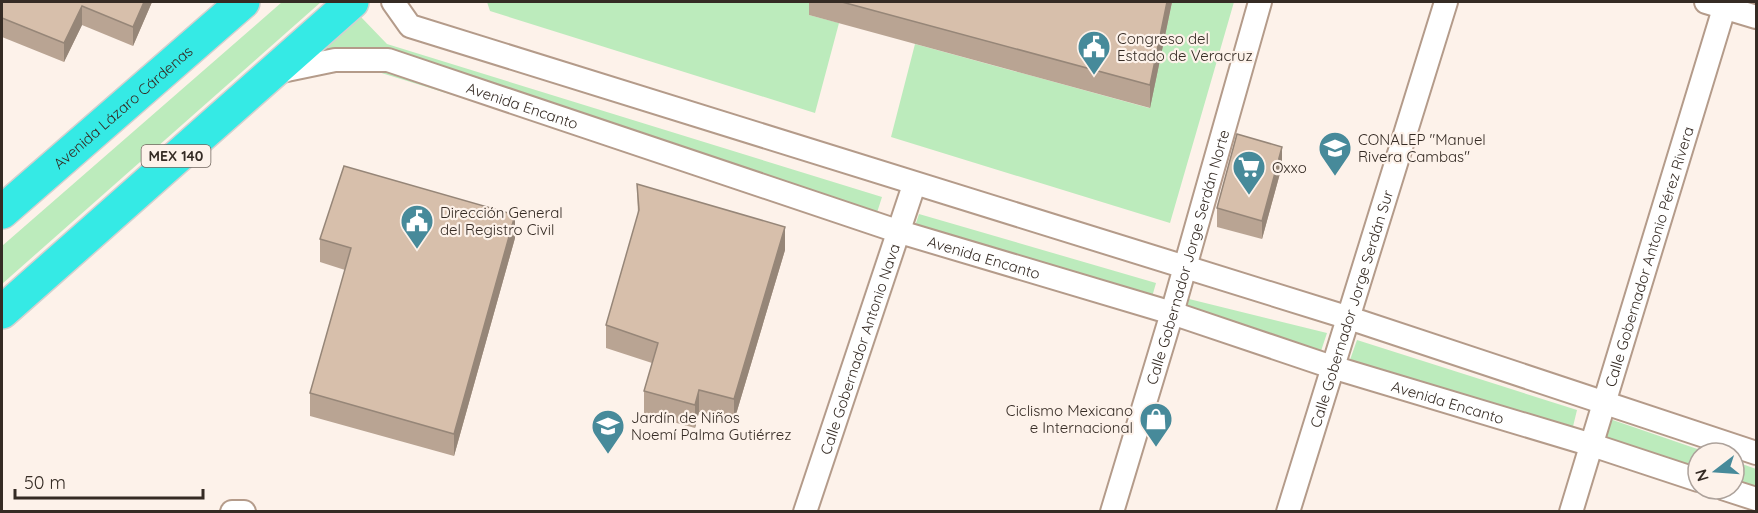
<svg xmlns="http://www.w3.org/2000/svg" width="1758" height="513" viewBox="0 0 1758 513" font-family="Quicksand,sans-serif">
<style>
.green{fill:#bcebbc}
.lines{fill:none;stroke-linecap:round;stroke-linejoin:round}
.street-casing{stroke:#b49b8a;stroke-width:26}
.highway-casing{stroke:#d3d0cf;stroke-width:36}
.street{stroke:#fff;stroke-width:22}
.highway{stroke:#35eae5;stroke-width:33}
.wall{fill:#b9a493}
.shaded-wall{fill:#968678}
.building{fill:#d7bfab;stroke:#968678;stroke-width:1.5}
.labels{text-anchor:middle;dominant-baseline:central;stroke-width:4.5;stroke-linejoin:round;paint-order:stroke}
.shield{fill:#fdf2ea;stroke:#71675f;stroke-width:1.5}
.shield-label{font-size:14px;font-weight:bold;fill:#352b24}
.poi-label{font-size:15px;fill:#352b24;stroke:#fdf2ea;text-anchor:start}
.street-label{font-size:15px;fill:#352b24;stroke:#fdf2ea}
</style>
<rect width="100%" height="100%" fill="#fdf2ea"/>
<!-- green -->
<path class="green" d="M282,2h39l-319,282v-38z
M487,2h325l-3,13 30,8 -24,90 -325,-102z
M1172,2h62l-64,221 -279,-86 24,-93 234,64z
M360,16l27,28 495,153 -9,28 -498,-154 -65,-8z
M919,214l237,69 -8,28 -237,-73z
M1189,299l138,34 -10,30 -134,-38z
M1357,340l220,70 -7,29 -225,-65z
M1604,417l105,36h-11v29l-103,-35z
M1734,461l22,8v33l-22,-13z"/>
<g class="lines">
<!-- street casing -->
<g class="street-casing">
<g id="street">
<path d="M393,2l17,24 936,291 410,136"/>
<path d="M1706,2l50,15"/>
<path id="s1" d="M277,72l58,-12h53l512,172 272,81 160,54 260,78 106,35"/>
<path d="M1725,489l31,10"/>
<path d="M232,512h12"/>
<path id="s2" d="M805,512l109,-327"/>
<path id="s3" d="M1112,512l60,-199 88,-311"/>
<path id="s4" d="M1288,512l158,-510"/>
<path id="s5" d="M1571,512l155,-510"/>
</g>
</g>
<!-- highway casing -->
<g class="highway-casing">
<g id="highway">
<path id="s6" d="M2,212l241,-210"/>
<path d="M2,312l350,-310"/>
</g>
</g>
<!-- street -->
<use href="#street" class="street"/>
<!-- highway -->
<use href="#highway" class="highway"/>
</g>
<!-- wall -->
<path class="wall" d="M2,2h150l-19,44 -51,-21 -18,37 -62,-25z
M809,2h363l-22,106 -341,-93z
M1282,166l-20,73 -45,-12v-19z
M637,184l148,66 -51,171 -35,-9 -4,16 -51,-14v-23l8,-28 -46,-15v-23l32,-109z
M515,238l-61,218 -144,-40v-23l35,-123 -25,-8v-23z"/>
<!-- shaded-wall -->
<path class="shaded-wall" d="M144,2h8l-19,44v-19z
M1167,2h5l-22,106v-23z
M82,6v19l-18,37v-19z
M1282,147v19l-20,73v-18z
M515,215v23l-61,218v-22z
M785,227v23l-51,171v-22z
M699,390v22l-4,16v-23z"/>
<!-- building -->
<path class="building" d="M2,2h142l-11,25 -51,-21 -18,37 -62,-25z
M842,2h325l-17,83z
M1237,134l45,13 -20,74 -45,-13z
M344,166l171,49 -61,219 -144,-41 41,-145 -31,-9z
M637,184l148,43 -51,172 -35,-9 -4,15 -51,-14 14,-48 -52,-18 33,-115z"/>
<!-- icons -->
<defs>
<g id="civic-pin" transform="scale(1.725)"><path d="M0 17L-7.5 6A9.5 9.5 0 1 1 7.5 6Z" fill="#478a9a" stroke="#fdf2ea"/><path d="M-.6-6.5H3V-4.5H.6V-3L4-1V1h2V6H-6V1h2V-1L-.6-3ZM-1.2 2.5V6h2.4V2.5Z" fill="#fff"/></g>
<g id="school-pin" transform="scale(1.725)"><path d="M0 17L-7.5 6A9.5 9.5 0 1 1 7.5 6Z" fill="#478a9a" stroke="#fdf2ea"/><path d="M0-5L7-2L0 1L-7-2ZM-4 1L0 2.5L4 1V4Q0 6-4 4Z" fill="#fff"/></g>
<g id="supermarket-pin" transform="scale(1.725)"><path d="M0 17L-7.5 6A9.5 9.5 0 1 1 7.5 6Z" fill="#478a9a" stroke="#fdf2ea"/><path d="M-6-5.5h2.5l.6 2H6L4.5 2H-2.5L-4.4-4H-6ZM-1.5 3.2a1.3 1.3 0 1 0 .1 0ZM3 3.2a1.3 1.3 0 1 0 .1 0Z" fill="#fff"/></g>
<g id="shop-pin" transform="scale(1.725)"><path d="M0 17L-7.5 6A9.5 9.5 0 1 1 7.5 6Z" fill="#478a9a" stroke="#fdf2ea"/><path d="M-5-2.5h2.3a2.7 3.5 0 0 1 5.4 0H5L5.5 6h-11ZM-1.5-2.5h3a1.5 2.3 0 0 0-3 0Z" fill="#fff"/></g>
</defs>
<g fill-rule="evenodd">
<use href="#civic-pin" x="1094" y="47"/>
<use href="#school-pin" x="1335" y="148"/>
<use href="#supermarket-pin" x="1249" y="167"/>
<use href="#civic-pin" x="417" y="221"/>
<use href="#shop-pin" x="1156" y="419"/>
<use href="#school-pin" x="608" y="426"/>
</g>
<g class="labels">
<!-- shield labels -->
<rect class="shield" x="141.5" y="145" width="69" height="22" rx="4.5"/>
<g class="shield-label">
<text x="176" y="156">MEX 140</text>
</g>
<!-- poi labels -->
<g class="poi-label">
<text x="1117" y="38">Congreso del<tspan x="1117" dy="17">Estado de Veracruz</tspan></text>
<text x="1358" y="139">CONALEP "Manuel<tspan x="1358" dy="17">Rivera Cambas"</tspan></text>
<text x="1272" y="167">Oxxo</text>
<text x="440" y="212">Dirección General<tspan x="440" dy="17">del Registro Civil</tspan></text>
<text x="1133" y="410" text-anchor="end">Ciclismo Mexicano<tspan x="1133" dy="17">e Internacional</tspan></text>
<text x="631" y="417">Jardín de Niños<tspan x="631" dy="17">Noemí Palma Gutiérrez</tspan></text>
</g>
<!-- street labels -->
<g class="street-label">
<text stroke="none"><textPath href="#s1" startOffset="254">Avenida Encanto</textPath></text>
<text stroke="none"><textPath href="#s6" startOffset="160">Avenida Lázaro Cárdenas</textPath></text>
<text stroke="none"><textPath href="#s5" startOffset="267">Calle Gobernador Antonio Pérez Rivera</textPath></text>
<text stroke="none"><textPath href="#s1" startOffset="740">Avenida Encanto</textPath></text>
<text stroke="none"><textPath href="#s3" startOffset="266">Calle Gobernador Jorge Serdán Norte</textPath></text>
<text stroke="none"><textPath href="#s4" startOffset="213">Calle Gobernador Jorge Serdán Sur</textPath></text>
<text stroke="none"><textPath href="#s2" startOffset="172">Calle Gobernador Antonio Nava</textPath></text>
<text stroke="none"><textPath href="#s1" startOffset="1226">Avenida Encanto</textPath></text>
</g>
</g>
<!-- border -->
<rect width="1758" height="513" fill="none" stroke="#352b24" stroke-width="6"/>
<!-- north arrow -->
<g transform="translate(1716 471) rotate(253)"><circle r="28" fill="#fdf2ea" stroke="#ada29b" stroke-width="1.5"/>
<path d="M0-4.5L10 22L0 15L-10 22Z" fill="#478a9a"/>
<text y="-9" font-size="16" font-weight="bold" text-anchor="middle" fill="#352b24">N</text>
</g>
<!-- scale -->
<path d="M15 489v9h188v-9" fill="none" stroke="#352b24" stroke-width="3"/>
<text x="24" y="489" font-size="18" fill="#352b24" stroke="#fdf2ea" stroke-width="4.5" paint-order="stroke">50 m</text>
</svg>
